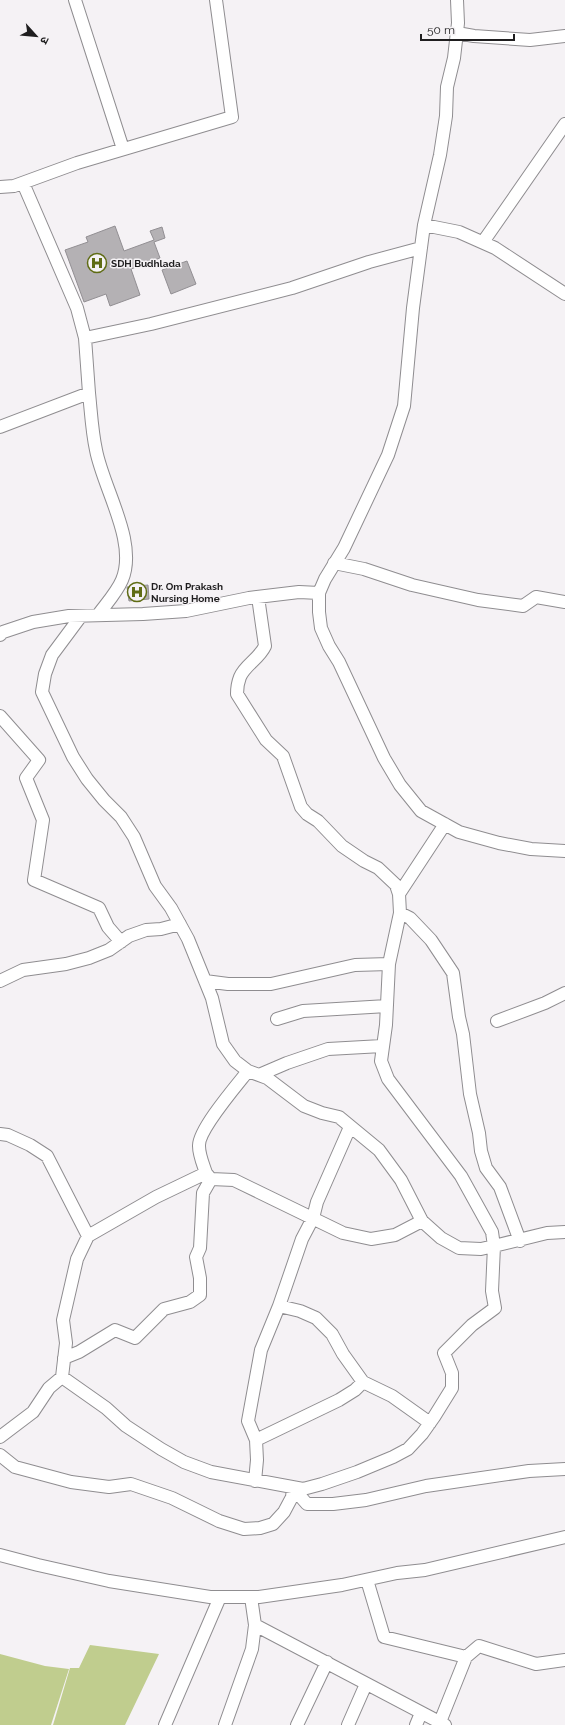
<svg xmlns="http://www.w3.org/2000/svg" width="565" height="1725" viewBox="0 0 565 1725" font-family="Raleway,'Noto Sans Devanagari',sans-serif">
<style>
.green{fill:#c0cd8e}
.building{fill:#b4b1b4;stroke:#928f93}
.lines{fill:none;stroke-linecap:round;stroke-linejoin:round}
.minor-casing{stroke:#8f8d90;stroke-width:14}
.minor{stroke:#fff;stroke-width:12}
.labels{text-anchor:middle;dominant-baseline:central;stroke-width:3;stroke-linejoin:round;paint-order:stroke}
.poi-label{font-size:10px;font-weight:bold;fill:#1f1e1f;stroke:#f5f2f5;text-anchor:start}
</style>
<rect width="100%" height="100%" fill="#f5f2f5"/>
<!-- green -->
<path class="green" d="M90,1645l69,9 -34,71h-72l17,-57h9z
M0,1654l45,12 24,3 -18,56h-51z"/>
<!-- building -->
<path class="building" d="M115,226l9,25 30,-11 -4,-9 12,-4 3,11 -11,4 6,16 -29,11 9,26 -30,11 -4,-12 -22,8 -19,-52 23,-8 -2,-5z
M187,261l9,23 -25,10 -9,-24z
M148,585l1,14 -20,2 -2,-14z"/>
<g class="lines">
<!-- minor casing -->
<g class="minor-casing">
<path id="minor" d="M75,0l48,149
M457,0l1,23 -4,35 -7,29 -1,29 -6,39 -16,70 -11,83 -9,98 -16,49 -44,93 -19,31 -6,14v19l2,16 8,18 10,16 45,96 16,27 21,26 38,21 40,11 32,6 34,2
M457,33l17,3 56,4 35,-4
M23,183l54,125 8,30 4,55
M0,187l14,-1 63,-23 155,-46 -16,-117
M424,225l35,7 36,16 70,46
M483,242l82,-118
M85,338l66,-14 141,-36 77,-26 52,-14
M0,427l89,-34c2,19 3,39 7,57 7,38 42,92 26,130 -5,12 -16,24 -24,35
M334,563l30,6 48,16 66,15 45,6 13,-9 29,5
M258,597l7,49c-6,13 -20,19 -25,31 -2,5 -3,12 -3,17l29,46 17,16 18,51 6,7 11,7 24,25 22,15 14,7 18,17 3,9 1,19 -11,51 -3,61 -5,36 7,18 73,97 31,56 2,14 53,-13 18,-1
M0,635l3,-3 30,-10 36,-6 74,-2 43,-3 63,-13 50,-6 20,1
M0,716l39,44 -13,18 17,42 -9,60 65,28 9,19 13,15
M399,894l46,-70
M400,913l10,5 21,22 22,33 6,44 4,17 7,60 9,39 2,18 5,17 14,19 20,54
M0,981l23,-11 43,-6 23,-6 20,-8 20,-14 17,-6 15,-1 19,-5
M205,981l23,3h43l84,-19 34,-1
M277,1019l26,-8 84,-5
M497,1021l48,-18 20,-10
M259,1075l28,-12 41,-14 54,-3
M350,1127l-33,75 -4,16 -11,21 -23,67 21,5 16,7 16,16 11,20 20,28 29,14 38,27
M0,1134l8,1 22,10 17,11 41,80 -11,23 -14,61 3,23 -4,34 -13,11 -16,24 -33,25
M211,1179l23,1 109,53 28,6 24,-4 27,-14
M88,1236l68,-39 50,-24c-3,-9 -7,-18 -7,-27 -1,-16 38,-61 49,-75
M64,1358l15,-6 36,-22 20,8 29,-29 26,-7 10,-7v-17l-4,-21 4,-9 3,-55 8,-14 -5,-6
M62,1377l44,31 20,18 35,23 23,13 27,10 92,17 19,-5 35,-12 36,-15 15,-8 14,-15 12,-17 18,-29v-15l-8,-20 28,-28 23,-17 -3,-17 2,-45 -13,3 -22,-1 -18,-10 -19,-17 -21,-41 -22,-30 -40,-33 -17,-4 -18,-7 -37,-28 -19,-7 -13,-10 -12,-17 -11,-46 -24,-59 -17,-31 -16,-22 -21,-49 -13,-20 -17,-17 -17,-21 -14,-22 -31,-65 3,-18 7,-19 29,-39
M256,1440l83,-40 16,-10 8,-8
M0,1455l15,12 56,15 38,5 22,-3 41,14 47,23 25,8 16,-1 13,-4 11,-12 8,-15 1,-9
M255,1481l2,-21 -1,-20 -8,-19 13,-71 18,-44
M293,1488l14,16h26l33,-4 60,-14 103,-15 36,-2
M0,1555l38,10 71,16 101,16h49l83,-12 55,-12 28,-3 140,-33
M367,1580l17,57 82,20 13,-11 57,18 29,-4
M251,1597l4,28 190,100
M440,1722l26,-65
M165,1725l55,-128
M225,1725l27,-76 3,-24
M297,1725l30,-63
M348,1725l18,-41
M416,1725l5,-12"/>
</g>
<!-- minor -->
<use href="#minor" class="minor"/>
</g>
<!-- icons -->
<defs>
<g id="hospital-ring" transform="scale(1)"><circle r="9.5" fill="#f5f2f5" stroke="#5f6c14" stroke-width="1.5"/><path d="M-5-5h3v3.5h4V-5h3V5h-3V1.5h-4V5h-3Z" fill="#5f6c14"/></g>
</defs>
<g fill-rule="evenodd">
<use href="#hospital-ring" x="97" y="263"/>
<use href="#hospital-ring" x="137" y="592"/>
</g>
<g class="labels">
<!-- poi labels -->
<g class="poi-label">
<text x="111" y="263">SDH Budhlada</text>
<text x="151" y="586">Dr. Om Prakash<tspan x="151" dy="12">Nursing Home</tspan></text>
</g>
</g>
<!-- north arrow -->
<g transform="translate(36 36) rotate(117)" stroke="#f5f2f5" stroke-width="3" paint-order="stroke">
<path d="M0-3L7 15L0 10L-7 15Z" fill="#1f1e1f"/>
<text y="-6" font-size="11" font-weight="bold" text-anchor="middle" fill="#1f1e1f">उ</text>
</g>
<!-- scale -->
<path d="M421 34v6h93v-6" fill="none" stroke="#1f1e1f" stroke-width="2"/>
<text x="427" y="34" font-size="12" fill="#1f1e1f" stroke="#f5f2f5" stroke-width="3" paint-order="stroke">50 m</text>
</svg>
